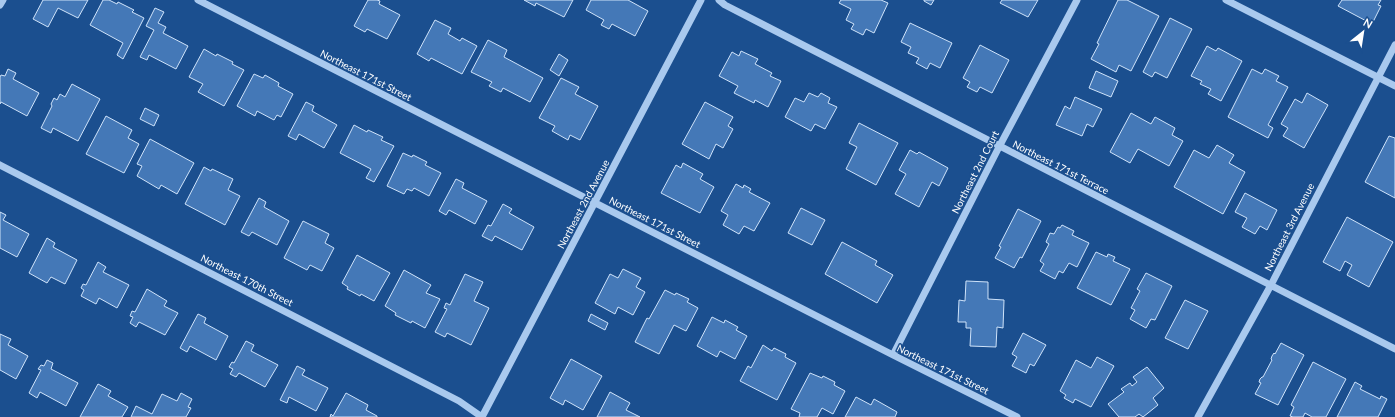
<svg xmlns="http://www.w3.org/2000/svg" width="1395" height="417" viewBox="0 0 1395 417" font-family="Lato,sans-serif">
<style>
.building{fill:#4478b7;stroke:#cfe3fa}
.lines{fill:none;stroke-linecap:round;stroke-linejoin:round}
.minor{stroke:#a9c9ee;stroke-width:7}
.labels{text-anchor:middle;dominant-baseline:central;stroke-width:3;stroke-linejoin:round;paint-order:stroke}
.street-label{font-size:10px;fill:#fff;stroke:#1b4f8f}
</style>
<rect width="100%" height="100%" fill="#1b4f8f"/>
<!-- building -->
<path class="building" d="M43,0h45l-10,18 -20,-10 -10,19 -15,-8z
M103,0h6l8,4 1,-2 16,8 -2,2 12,6 -21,41 -6,-4 6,-12 -33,-18z
M368,0h9l3,1 -1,3 21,11 -13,24 -20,-10 -2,3 -11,-6z
M524,0h49l-9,17 -28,-14 -1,3z
M591,0h37l20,11 -13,25 -23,-12 -3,5 -8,-4 3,-5 -18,-10z
M841,0h40l7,3 -14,30 -8,-4 -3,6 -12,-6 3,-5 -8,-4 5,-11 -12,-6z
M924,0h10l-3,5 -7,-4z
M1002,0h36l-10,17 -28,-14z
M1118,0h9l32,16 -28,55 -12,-6 -3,7 -25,-13 8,-15 -2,-1z
M1342,0h39l-3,5 3,1 -9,18 -34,-18z
M155,8l9,4 -6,11 8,4 -3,6 25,13 -12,23 -27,-14 -2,5 -7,-3 14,-27 -8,-4z
M1170,18l22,11 -25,49 -12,-6 -3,5 -9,-5z
M435,20l16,8 -3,6 12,7 2,-3 15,8 -15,28 -31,-16 -2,3 -12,-7z
M910,23l42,20 -12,25 -10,-5 -3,6 -11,-6 3,-5 -11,-5 3,-6 -10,-5z
M488,40l19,10 -3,7 39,21 -13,24 -27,-14 -2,4 -12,-6 3,-4 -21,-10z
M980,45l29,15 -17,33 -12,-6 -3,5 -10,-5 3,-5 -7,-4z
M1207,46l9,5 2,-3 24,13 -21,40 -13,-7 3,-5 -11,-5 2,-3 -11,-5z
M204,49l12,7 1,-2 16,8 -1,2 12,6 -20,36 -26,-14 5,-8 -14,-7z
M741,51l17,8 -3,5 17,9 -2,3 11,5 -13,26 -13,-7 -1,3 -20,-10 4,-7 -19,-10 13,-24 7,4z
M559,54l9,6 -9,16 -9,-6z
M8,69l8,4 -3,6 26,14 -12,23 -26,-14 -1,2v-27l1,-2 4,1z
M1252,69l10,5 3,-5 14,7 -3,5 12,6 -20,38 5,3 -5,10 -40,-21z
M1096,71l22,10 -7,16 -22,-9z
M254,74l9,4 2,-3 14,8 -1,3 15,8 -12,23 -4,-2 -3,5 -17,-9 -2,5 -18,-10z
M561,78l18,9 -4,7 23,12 -18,34 -10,-5 -2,5 -16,-9 3,-5 -16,-8z
M72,84l28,15 -22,42 -25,-13 -2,5 -10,-5 11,-22 -1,-2 3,-6 3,2 3,-6 5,3z
M809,93l9,4 3,-4 9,5 -2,5 9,4 -12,22 -10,-5 -4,7 -26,-14 10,-19 9,4z
M1307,93l21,12 -24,43 -21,-12 5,-8 -7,-4 14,-25 7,4z
M1075,97l27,12 -9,18 -6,-3 -5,12 -26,-11 9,-19 5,3z
M306,102l8,4 -2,5 25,14 -13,23 -25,-14 -3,6 -8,-4z
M705,102l28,15 -5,9 5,3 -10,19 -7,-4 -7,15 -27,-15z
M145,108l14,7 -5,11 -14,-7z
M1131,113l20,11 4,-7 20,11 -3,7 11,6 -14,25 -31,-17 -8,14 -20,-11z
M106,116l26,14 -4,8 11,6 -15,29 -38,-19z
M859,123l39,20 -22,42 -30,-16 11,-22 -8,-4z
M354,125l13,7 1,-2 15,7 -2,3 13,6 -20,36 -8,-4 5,-9 -31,-16z
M1389,136l6,2v60l-30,-16z
M150,139l44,24 -17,31 -16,-9 -2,4 -22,-13 5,-10 -5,-2z
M1217,145l17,10 -5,8 16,9 -22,42 -49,-27 20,-37 15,8z
M910,150l7,4 2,-2 29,16 -9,18 -7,-4 -13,25 -24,-13 11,-20 -7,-4z
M403,153l9,4 1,-2 14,7 -2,3 16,8 -12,23 -15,-8 -2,3 -5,-2 -3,5 -17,-8z
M683,163l20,11 -3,5 14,8 -14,26 -39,-20 15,-28 5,3z
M204,167l7,4 1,-2 21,10 -5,11 12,6 -15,29 -40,-21z
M456,179l8,4 -2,5 25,13 -12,23 -26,-14 -3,5 -7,-4z
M736,184l7,4 1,-3 7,4 -2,3 21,11 -16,28 -10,-5 -5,8 -16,-9 5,-10 -7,-4z
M1245,193l32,17 -10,20 -7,-4 -5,8 -13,-7 5,-9 -12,-6z
M259,198l7,4 -2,5 25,14 -12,24 -25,-13 -3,4 -8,-4z
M503,204l9,5 -3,4 25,14 -12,23 -27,-14 -3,5 -10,-5 6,-11 3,1z
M801,208l24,12 -13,25 -24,-12z
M1018,209l23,12 -19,37 -2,-1 -6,11 -19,-10 6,-11 -2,-1z
M0,212l6,3 -3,5 26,14 -12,23 -17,-9z
M1347,217l46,25 -24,45 -22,-12 5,-10 -7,-4 -5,10 -17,-9z
M303,221l26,13 -4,9 9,5 -12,23 -12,-6 -3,5 -23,-12z
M1062,225l12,6 -2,4 17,8 -12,24 -8,-4 -6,10 -4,-2 -4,8 -15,-8 4,-7 -4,-3 9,-17 -3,-2 4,-9 4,1 4,-7 2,1z
M47,238l8,5 -2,4 24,13 -12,24 -14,-7 -4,6 -18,-10z
M842,242l35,19 -2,4 18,10 -16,28 -52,-29z
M1096,252l11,5 1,-3 7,3 -2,4 17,8 -19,36 -34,-17z
M357,255l33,18 -16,28 -13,-7 -1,2 -13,-7 1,-2 -6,-4z
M98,262l8,5 -3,5 26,13 -12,23 -18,-10 -3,6 -15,-8 3,-6 -3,-2 2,-4 3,1z
M623,269l18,9 -5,9 9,5 -12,23 -15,-8 -3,7 -20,-11 15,-29 8,4z
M404,270l27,15 -5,8 14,6 -15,29 -13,-7 -1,2 -16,-8 1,-2 -11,-7z
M1146,273l26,13 -17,34 -4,-1 -5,9 -16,-9 5,-9 -4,-2 9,-17 -3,-2z
M465,274l18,8 -9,19 15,7 -18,37 -24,-12 -2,4 -10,-5 12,-23 -3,-1 2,-5 4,2z
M966,281l22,1v17l16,1 -1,28 -6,-1 -1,20 -26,-1 1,-18h-5v-6h-8l1,-22 6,1z
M147,289l20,12 -3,5 14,7 -13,22 -26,-13 -3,5 -6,-4 3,-6 -3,-1 2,-5 3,1z
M665,290l10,5 1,-2 13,6 -2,3 11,6 -12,23 -12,-6 -15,29 -24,-12 12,-24 2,1z
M1185,300l23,11 -20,38 -23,-11z
M198,314l8,4 -2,5 24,13 -12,24 -26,-14 -3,6 -7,-4z
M591,314l17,9 -3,7 -17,-9z
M712,317l12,6 1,-3 13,7 -2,3 11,6 -12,23 -15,-8 -3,6 -20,-11z
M1023,333l23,12 -12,21 -4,-2 -4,9 -14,-7 5,-9 -5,-3z
M0,334l11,5 -3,6 20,11 -12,23 -16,-9z
M246,341l8,4 -3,6 27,14 -13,22 -26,-14 -3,4 -6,-3 3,-5 -4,-2 3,-5 2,1z
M1281,343l23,12 -26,50 -23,-11 6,-11 -2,-1 1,-3 2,-2h1l9,-17 -1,-1 1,-3 2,-3 1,1z
M763,345l9,6 2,-3 12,6 -1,3 11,6 -19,37 -37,-19 8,-15 3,2z
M1097,357l17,9 -23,41 -16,-8 -2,4 -9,-5 2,-3 -6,-4 16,-31 15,8z
M571,359l31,17 -19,34 -18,-10 -2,5 -13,-7z
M47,360l6,3 -2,6 27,14 -12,23 -26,-14 -3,6 -8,-5 12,-23 -3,-1 3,-4 3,1z
M1313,362l33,17 -20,38h-14l-7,-4 -2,4h-10l-3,-1 4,-9 -3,-2z
M297,366l8,4 -3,5 26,13 -12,23 -27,-14 -2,6 -7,-3z
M1147,367l17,21 -11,10 5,7 -15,12 -4,-3 -4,3h-16l-11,-13 16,-12 -3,-3 9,-6 2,3 5,-4 -4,-5z
M810,373l12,5 1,-2 12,6 -1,3 11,6 -12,23 -11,-6 -5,9h-18l1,-4 -9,-4z
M1355,382l7,4 -2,3 20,10 1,-3 6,3 -9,18h-41z
M98,384l13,7 -3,5 20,11 -6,10h-42z
M610,392l20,11 -4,7 14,7h-43z
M181,393l11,6 -4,8 3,1 -5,9h-55l5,-11 16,8 10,-20 15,7z
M346,393l22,12 -2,5 11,6v1h-47l1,-3 2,2z
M856,397l15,8 3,-6 23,13 -2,5h-50z"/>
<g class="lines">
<!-- minor -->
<path class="minor" d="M198,0l695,355 124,62
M719,0l6,5 670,344
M1226,0l169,86
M0,5l3,-5
M0,165l459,236 23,16
M893,355l106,-208 78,-147
M482,417l219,-417
M1198,417l73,-132 124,-240"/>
</g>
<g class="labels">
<!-- street labels -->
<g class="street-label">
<text transform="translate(366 75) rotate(27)">Northeast 171st Street</text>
<text transform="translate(1061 167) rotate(27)">Northeast 171st Terrace</text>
<text transform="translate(975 172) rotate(-63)">Northeast 2nd Court</text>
<text transform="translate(583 204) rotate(-62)">Northeast 2nd Avenue</text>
<text transform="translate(655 222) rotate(27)">Northeast 171st Street</text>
<text transform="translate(1289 227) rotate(-63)">Northeast 3rd Avenue</text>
<text transform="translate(247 280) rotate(27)">Northeast 170th Street</text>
<text transform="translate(943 369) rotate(26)">Northeast 171st Street</text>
</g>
</g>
<!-- north arrow -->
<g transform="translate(1363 32) rotate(30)" stroke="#1b4f8f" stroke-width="3" paint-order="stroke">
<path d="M0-3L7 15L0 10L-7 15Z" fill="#ffffff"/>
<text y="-6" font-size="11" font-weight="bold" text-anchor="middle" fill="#ffffff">N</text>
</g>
</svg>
